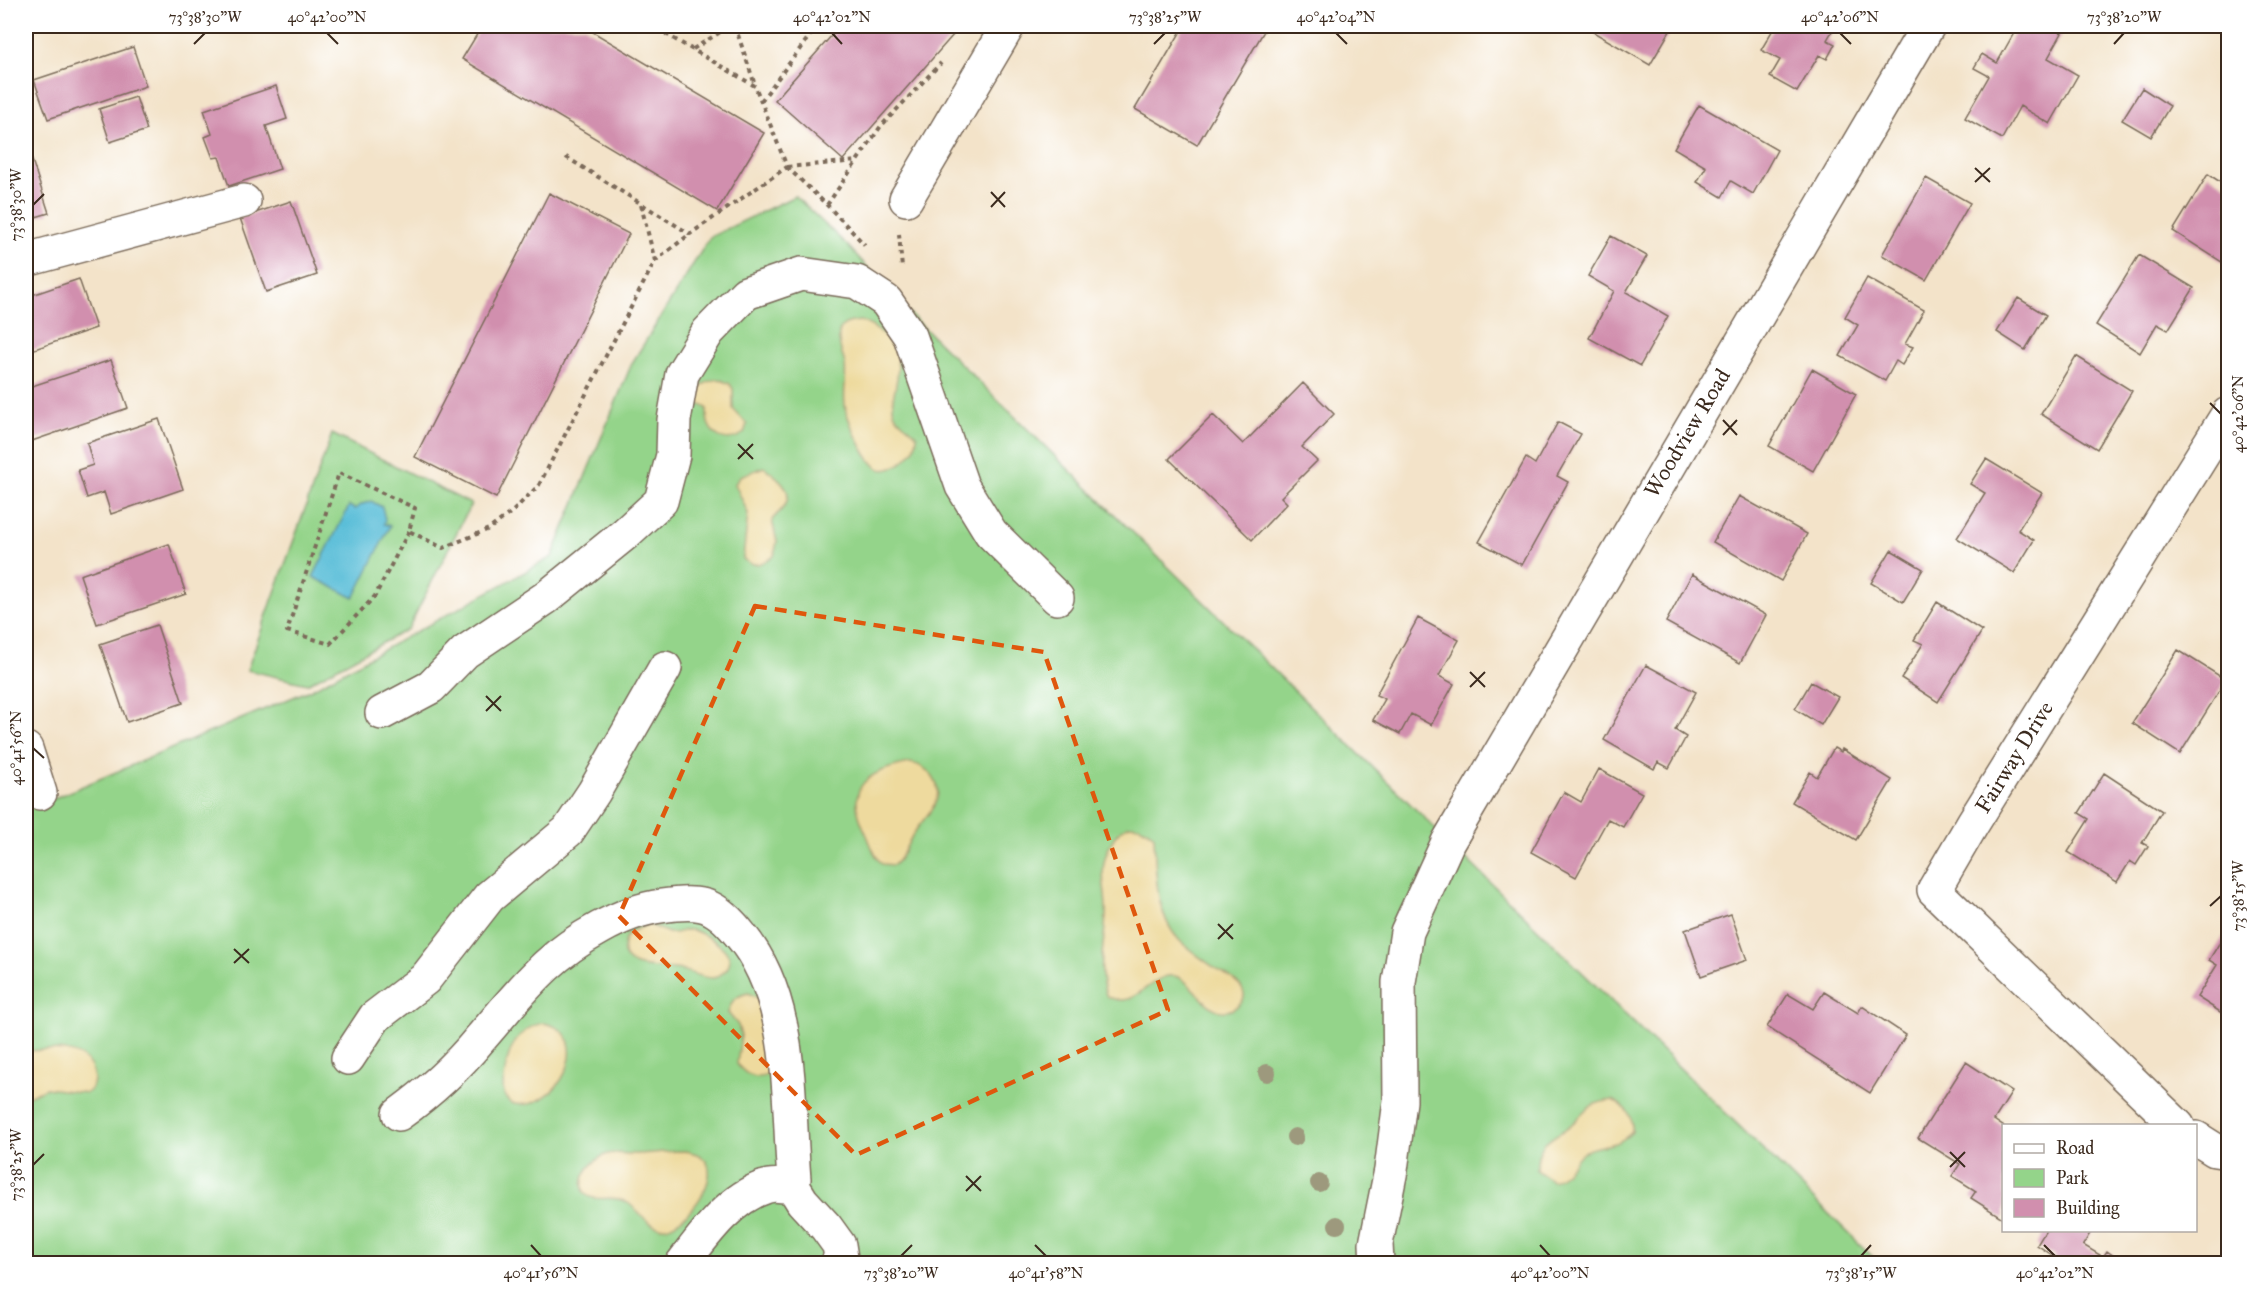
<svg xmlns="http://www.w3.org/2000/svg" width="2254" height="1289" viewBox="0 0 2254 1289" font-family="'IM FELL Great Primer',serif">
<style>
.green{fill:#94d48a;stroke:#687f54;stroke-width:1.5}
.sand{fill:#eeda9e;stroke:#94825e;stroke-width:1.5}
.water{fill:#59bdd8;stroke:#4a747b;stroke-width:1.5}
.building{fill:#d18fae}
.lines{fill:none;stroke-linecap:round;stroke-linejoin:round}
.minor-casing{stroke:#7b6b5a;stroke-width:36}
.path{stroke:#7b6b5a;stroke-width:4;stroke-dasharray:4.5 4.5;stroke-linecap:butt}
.minor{stroke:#fff;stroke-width:33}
.tree{fill:#9d997d}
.marked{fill:none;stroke:#df570d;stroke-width:4.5;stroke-dasharray:12 8;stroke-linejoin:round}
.ticks{fill:none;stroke:#3b2a1e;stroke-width:2}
.labels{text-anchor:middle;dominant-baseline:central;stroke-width:4.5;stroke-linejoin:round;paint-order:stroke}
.street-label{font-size:22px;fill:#3b2a1e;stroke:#fff}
.neatline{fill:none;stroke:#3b2a1e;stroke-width:2}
.ticks-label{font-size:15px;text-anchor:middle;fill:#3b2a1e}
</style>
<rect width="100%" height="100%" fill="#fff"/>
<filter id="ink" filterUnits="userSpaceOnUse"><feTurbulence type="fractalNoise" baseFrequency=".0167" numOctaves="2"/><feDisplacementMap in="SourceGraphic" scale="12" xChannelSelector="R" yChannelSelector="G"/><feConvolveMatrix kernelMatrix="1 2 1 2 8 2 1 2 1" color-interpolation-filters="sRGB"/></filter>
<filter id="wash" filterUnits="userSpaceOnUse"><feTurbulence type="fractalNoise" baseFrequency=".008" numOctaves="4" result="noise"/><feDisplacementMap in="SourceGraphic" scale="24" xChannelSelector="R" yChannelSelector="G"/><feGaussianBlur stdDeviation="1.35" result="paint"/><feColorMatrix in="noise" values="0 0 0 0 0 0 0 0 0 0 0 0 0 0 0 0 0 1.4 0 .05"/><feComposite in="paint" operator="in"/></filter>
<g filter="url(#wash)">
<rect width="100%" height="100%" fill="#f3e3c9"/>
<!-- green -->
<path class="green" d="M795,196l53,50 65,71 966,946 -1853,1v-454l284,-120 242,-133 80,-194 78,-126z
M332,434l139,70 -63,125 -101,55 -60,-14z"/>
<!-- sand -->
<path class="sand" d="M861,321c29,13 42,30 35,63 -2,10 -5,19 -2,28 4,11 17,15 23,24 0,10 -5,18 -12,24 -6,5 -17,12 -25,9 -12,-4 -31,-46 -34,-59 -4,-14 1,-30 -1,-46 -2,-9 -8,-21 -6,-31 2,-11 13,-11 22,-12z
M719,379l11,5 3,5v20l14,15 -3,9c-13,10 -30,7 -36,-10 -1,-5 -1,-10 -1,-15l-10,-5 -2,-4c3,-13 11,-18 24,-20z
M764,467c12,9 31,22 21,38 -3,6 -9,9 -13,15l5,22 -3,14c-11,8 -20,12 -31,3l5,-46 -13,-29 5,-8z
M910,763c17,2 33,20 26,38 -4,11 -16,22 -22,32 -7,10 -10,24 -20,32l-12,-1c-10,-10 -11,-21 -17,-33 -22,-45 3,-60 45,-68z
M1129,825c11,0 17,3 25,11 2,33 0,77 25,104 10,10 22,18 33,26 9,7 27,13 31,25 4,8 -3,14 -10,18 -23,12 -37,-25 -55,-32 -21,-8 -37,24 -58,23 -4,0 -9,-2 -13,-3 -11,-26 -2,-56 -1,-83 1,-18 -6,-39 -1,-56 4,-14 11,-27 24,-33z
M648,925c7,1 14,6 21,8 11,2 16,-8 31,0 12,6 38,20 27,36 -4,4 -9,9 -15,9 -9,0 -18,-4 -27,-7 -18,-7 -67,6 -61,-28 2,-11 14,-15 24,-18z
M748,993l11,5 14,73c-14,11 -26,6 -36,-7l4,-29 -3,-10 -10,-12c3,-12 8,-17 20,-20z
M543,1023c57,9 14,94 -32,80 -11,-11 -8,-18 -6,-31 3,-22 13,-44 38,-49z
M26,1051c21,-1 59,-6 67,21 2,9 1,16 -6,21l-41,-5 -20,9z
M1613,1100c14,8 20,15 19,32 -18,18 -32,10 -48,20 -13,9 -16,24 -32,29l-15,-11c-1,-31 17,-30 36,-47 16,-15 16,-20 40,-23z
M685,1151c6,1 12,2 17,6 24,18 -18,73 -42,70 -13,-2 -22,-17 -32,-24 -13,-9 -31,-1 -40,-7 -6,-4 -6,-11 -5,-16 2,-11 14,-23 25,-26 6,-2 15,0 22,0 19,0 37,-3 55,-3z"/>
<!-- water -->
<path class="water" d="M371,501l11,6 3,12 -1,5 6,2 -36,72 -41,-21 36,-71 6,3 5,-4z"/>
<g id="blocks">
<!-- building -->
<path class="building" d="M482,26h101l181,107 -47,78 -255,-152z
M840,26h121l-118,134 -68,-60z
M1184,26h83l-70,119 -62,-36z
M1583,26h90l-23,39z
M1775,26h60l-8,14 8,4 -8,15 -8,-4 -22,37 -27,-15 10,-17 -19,-10z
M2018,26h31l13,7 -14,25 30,17 -28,49 -30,-18 -18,33 -37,-21 24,-42 -15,-8 8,-14 15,9z
M133,47l13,39 -98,33 -14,-39z
M276,86l11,33 -21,7 14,43 -51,17 -10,-29 -6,1 -8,-21 7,-3 -8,-24z
M2142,88l28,18 -19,31 -29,-17z
M136,97l11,33 -37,12 -11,-33z
M1699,105l78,45 -24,44 -22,-13 -9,16 -25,-15 9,-15 -32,-19z
M31,157l18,56 -23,7v-62z
M2208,174l20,13v79l-55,-35z
M1926,178l44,25 -44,77 -44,-25z
M549,193l80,41 -133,264 -81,-41z
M291,201l26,74 -51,17 -26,-74z
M1611,236l36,20 -21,36 42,24 -28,50 -51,-28 25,-47 -26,-15z
M2139,255l55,33 -26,42 -11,-6 -17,29 -44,-28z
M1867,278l57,32 -19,34 8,3 -11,18 -6,-4 -11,20 -45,-25 18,-31 -13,-8z
M79,279l17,49 -70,24v-55z
M2018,298l28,17 -21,35 -28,-18z
M2076,356l56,35 -35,58 -56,-35z
M111,360l17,48 -96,33 -6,-20v-33z
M1812,369l44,25 -43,77 -44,-25z
M1303,383l31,31 -32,33 15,14 -36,36 6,6 -35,37 -83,-81 44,-44 30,29z
M159,419l24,70 -72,25 -7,-22 -17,6 -9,-28 15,-5 -6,-22z
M1558,422l23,12 -24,42 11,6 -46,83 -43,-23 47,-84 9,6z
M1986,459l56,34 -24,37 16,10 -20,33 -57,-35 28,-45 -15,-9z
M1739,496l68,38 -26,47 -68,-39z
M169,544l17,50 -89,30 -17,-49z
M1891,550l32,19 -20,33 -32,-19z
M1692,574l74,41 -26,48 -74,-41z
M1937,602l45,29 -44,71 -37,-24 22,-34 -9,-4z
M1418,618l41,22 -20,36 15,8 -23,41 -20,-11 -11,20 -27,-14 12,-21 -9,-4z
M157,625l26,78 -56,19 -27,-78z
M2178,650l48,30 -46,74 -48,-31z
M1646,665l50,27 -21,38 11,7 -17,31 -11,-6 -4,7 -50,-29z
M1811,682l27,15 -17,28 -26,-16z
M1834,748l7,4 1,-3 50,31 -36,60 -64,-38 18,-30 7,5z
M1599,769l43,24 -19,34 -15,-8 -32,58 -45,-25 33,-60 17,10z
M2104,773l58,38 -20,32 6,3 -12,19 -6,-4 -13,21 -49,-30 21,-33 -10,-6z
M1731,914l16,46 -46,16 -16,-46z
M2228,929v88l-31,-20 20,-32 -8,-5z
M1824,992l34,21 4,-7 44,29 -36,58 -103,-66 21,-33 25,15z
M1966,1062l46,30 -18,28 10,7v92l-33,-21 5,-7 -24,-15 8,-12 -42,-26z
M2046,1230h46l-9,15 20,12 4,-6 18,13h-74l4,-7 -18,-12z"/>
</g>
</g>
<g filter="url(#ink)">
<use href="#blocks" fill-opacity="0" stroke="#7b6b5a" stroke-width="1.5"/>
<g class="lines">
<!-- minor casing -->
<g class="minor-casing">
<path id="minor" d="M906,199l102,-173
M26,260l218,-59
M382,713l49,-26 34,-35 82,-55 79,-64 35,-32 12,-46 1,-35 8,-46 26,-42 38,-39 55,-19 56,8 29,19 24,35 52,150 29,47 66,65
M26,749l14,44
M348,1058l27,-41 50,-38 64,-82 79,-66 26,-39 71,-124
M399,1114c29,-21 57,-46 80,-74 22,-25 42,-51 67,-74 28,-26 77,-55 115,-60 13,-2 28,-4 41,-1 14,3 27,16 36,27 57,66 49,165 56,247l-6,7c-7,0 -16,-2 -23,1 -35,11 -61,48 -83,77
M2178,1126l-244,-236 39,-67 255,-409
M2196,1138l19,12 13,2
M791,1183l11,18 24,26 13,18 2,13 -4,6
M1377,1264l-1,-20 15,-74 9,-69 -1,-119 8,-50 41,-90 480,-816"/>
</g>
<!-- path -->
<path class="path" d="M735,26l20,59
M693,49l37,-23
M761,101l56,-75
M566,157l124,77 97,-67 -32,-81 -103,-60
M787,167l40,38 38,40
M787,167l70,-6
M641,205l14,56
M827,205l54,-79 60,-63
M899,234l3,34
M409,531l-34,65 -45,48 -43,-13 52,-158 76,35 -6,23 34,17 46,-19 24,-18 26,-26 116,-224 35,-27"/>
<!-- minor -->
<use href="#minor" class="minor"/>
</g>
<!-- trees -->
<g class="tree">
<circle cx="1267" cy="1073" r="9"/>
<circle cx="1295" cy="1137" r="9"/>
<circle cx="1319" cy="1183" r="9"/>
<circle cx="1337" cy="1225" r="9"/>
</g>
</g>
<!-- marked area -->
<path class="marked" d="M755,606l289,46 124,358 -312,145 -237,-239z"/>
<!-- ticks -->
<path class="ticks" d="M327,33l11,11M832,33l10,11M1336,33l11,11M1840,33l11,11M194,44l11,-11M1154,44l11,-11M2114,44l10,-11M1975,168l15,14M1975,182l15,-14M991,192l14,15M33,205l11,-11M991,207l14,-15M2210,403l11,11M1723,420l14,15M1723,435l14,-15M738,444l15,15M738,459l15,-15M1470,672l15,15M1470,687l15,-15M486,696l15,15M486,711l15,-15M33,748l11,10M2210,906l11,-10M1218,924l15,15M1218,939l15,-15M234,949l15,14M234,963l15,-14M1950,1152l15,15M33,1165l11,-11M1950,1167l15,-15M966,1176l15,15M966,1191l15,-15M531,1245l10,11M1035,1245l11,11M1540,1245l10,11M2044,1245l11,11M901,1256l11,-11M1861,1256l10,-11"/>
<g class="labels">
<!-- street labels -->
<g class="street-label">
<text transform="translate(1687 433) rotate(-59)">Woodview Road</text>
<text transform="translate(2014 757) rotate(-58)">Fairway Drive</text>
</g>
</g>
<!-- margin -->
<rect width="2254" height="1289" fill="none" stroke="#fff" stroke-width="66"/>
<!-- legend -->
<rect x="2002" y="1124" width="195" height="108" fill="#ffffff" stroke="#b1aaa5" stroke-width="1.5"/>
<rect x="2014" y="1144" width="30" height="9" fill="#ffffff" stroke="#b1aaa5" stroke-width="1.5"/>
<text x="2056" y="1154" font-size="18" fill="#3b2a1e">Road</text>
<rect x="2014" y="1169" width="30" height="18" fill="#94d48a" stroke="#b1aaa5" stroke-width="1.5"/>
<text x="2056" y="1184" font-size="18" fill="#3b2a1e">Park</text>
<rect x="2014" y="1199" width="30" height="18" fill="#d18fae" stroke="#b1aaa5" stroke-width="1.5"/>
<text x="2056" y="1214" font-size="18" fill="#3b2a1e">Building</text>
<rect x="33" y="33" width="2188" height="1223" class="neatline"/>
<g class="ticks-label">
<text x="205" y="22">73°38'30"W</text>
<text x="327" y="22">40°42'00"N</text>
<text x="832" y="22">40°42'02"N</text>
<text x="1165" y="22">73°38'25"W</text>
<text x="1336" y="22">40°42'04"N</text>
<text x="1840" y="22">40°42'06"N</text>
<text x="2124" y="22">73°38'20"W</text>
<text transform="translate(16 205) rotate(-90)" y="5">73°38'30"W</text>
<text transform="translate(2238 414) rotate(-90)" y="5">40°42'06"N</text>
<text transform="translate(16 748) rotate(-90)" y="5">40°41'56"N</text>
<text transform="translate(2238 896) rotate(-90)" y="5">73°38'15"W</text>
<text transform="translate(16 1165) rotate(-90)" y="5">73°38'25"W</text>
<text x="541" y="1278">40°41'56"N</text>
<text x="901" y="1278">73°38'20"W</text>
<text x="1046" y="1278">40°41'58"N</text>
<text x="1550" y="1278">40°42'00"N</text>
<text x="1861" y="1278">73°38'15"W</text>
<text x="2055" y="1278">40°42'02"N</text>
</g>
</svg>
